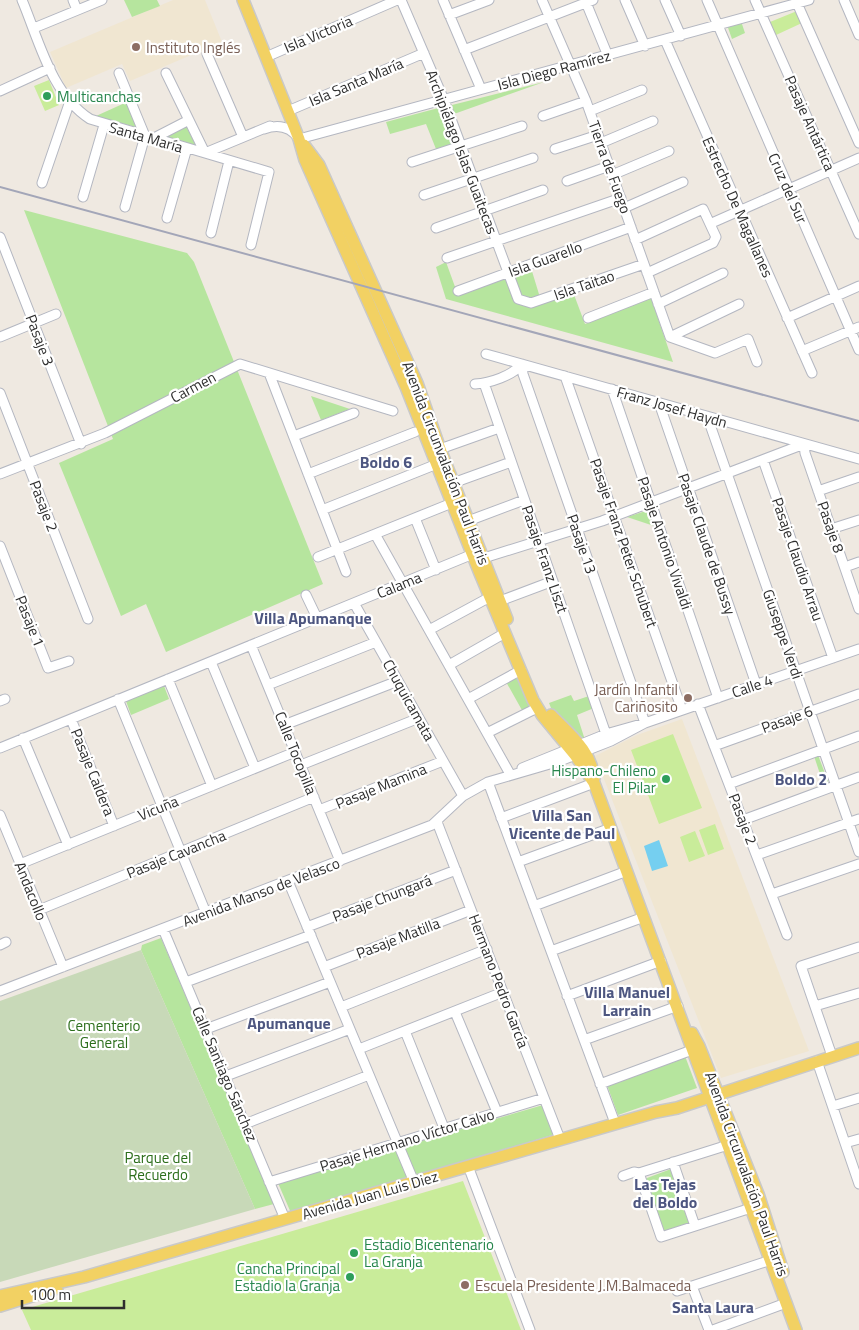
<svg xmlns="http://www.w3.org/2000/svg" width="859" height="1330" viewBox="0 0 859 1330" font-family="'Titillium Web',sans-serif">
<style>
.education{fill:#f0e6d1}
.green{fill:#b6e59e}
.cemetery{fill:#c8d9b8}
.pitch{fill:#c9ec9a}
.water{fill:#75cff0}
.lines{fill:none;stroke-linecap:round;stroke-linejoin:round}
.minor-casing{stroke:#b4b7c1;stroke-width:11}
.major-casing{stroke:#c9c9c9;stroke-width:14}
.minor{stroke:#fff;stroke-width:9}
.major{stroke:#f2d163;stroke-width:11}
.rail{stroke:#a3a6b8;stroke-width:2}
.education-dot{fill:#8d6e63;stroke:#fff;stroke-width:2}
.leisure-dot{fill:#2e9e5b;stroke:#fff;stroke-width:2}
.labels{text-anchor:middle;dominant-baseline:central;stroke-width:4.5;stroke-linejoin:round;paint-order:stroke}
.street-label{font-size:15px;fill:#2e2e2e;stroke:#fff}
.education-label{font-size:15px;fill:#785e54;stroke:#fff;text-anchor:start}
.leisure-label{font-size:15px;fill:#27864d;stroke:#fff;text-anchor:start}
.park-label{font-size:15px;fill:#2c6e1b;stroke:#fff}
.neighbourhood-label{font-size:16px;font-weight:bold;fill:#4d5680;stroke:#fff}
</style>
<rect width="100%" height="100%" fill="#efe9e1"/>
<!-- education -->
<path class="education" d="M173,0h32l17,42 -92,39 -8,-17 -56,24 -16,-36z
M682,719l127,332 -88,27 -126,-322 42,-21z"/>
<!-- green -->
<path class="green" d="M124,0h33l3,6 -28,11z
M741,21l4,12 -13,6 -5,-14z
M544,82l-90,32 -2,-9z
M127,102l12,26 -43,-12z
M442,107l13,36 -19,6 -10,-25 -36,10 -4,-12z
M186,126l11,21 -36,-10z
M24,210l163,43 7,9 129,322 -157,68 -20,-48 -25,12 -62,-153 54,-24z
M446,262l12,33 73,-27 11,36 31,-12 12,32 66,-26 22,64 -227,-63 -10,-32z
M311,396l39,13 -29,11z
M652,509l5,18 -30,-10z
M519,673l14,33 -10,6 -18,-32z
M164,686l5,13 -38,16 -5,-14z
M571,695l3,6 15,-5 5,12 -17,7 8,25 -34,-32 -2,-5z
M818,755l11,29 -5,2 -10,-30z
M161,938l104,244 9,22 -19,5 -114,-259 1,-5z
M685,1056l12,32 -79,27 -11,-30z
M543,1105l13,29 -265,79 -13,-30z
M671,1169l20,50 -2,4 -24,9 -3,-2 -17,-50 2,-2z"/>
<!-- cemetery -->
<path class="cemetery" d="M141,950l114,259 -255,73v-281z"/>
<!-- pitch -->
<path class="pitch" d="M797,11l5,12 -26,12 -6,-13z
M49,80l10,25 -14,6 -11,-25z
M673,734l29,74 -43,16 -28,-74z
M715,824l9,25 -16,6 -9,-25z
M695,831l10,25 -16,6 -9,-25z
M463,1181l58,149h-490l-9,-20z"/>
<!-- water -->
<path class="water" d="M659,840l9,26 -16,5 -8,-25z"/>
<g class="lines">
<!-- minor casing -->
<g class="minor-casing">
<path id="minor" d="M22,0c17,40 29,94 68,119l115,34 65,-27
M73,0l4,10
M401,0l43,100 74,199 13,4 113,-39
M443,0l38,89
M542,0l44,101 84,236
M585,0l23,56
M625,0l20,46
M665,0l16,36
M707,0l152,350
M755,0l104,234
M844,0l15,35
M797,3l62,140
M449,15l40,-15
M34,28l68,-28
M665,40l147,333
M464,50l129,-50
M207,54l36,83
M266,57l131,-57
M119,73l26,63 -20,71
M166,73l39,80 64,19 -18,73
M0,91l50,-23
M288,111l136,-58
M590,111l52,-21
M543,116l43,-15
M264,129c14,-5 26,-3 35,10l510,-139
M154,138l35,-18
M601,143l52,-22
M555,149l43,-14
M412,162l110,-36
M612,175l57,-24
M567,181l42,-15
M42,183l28,-82
M424,195l109,-37
M83,197l21,-72
M624,208l59,-26
M167,218l20,-70
M714,222l145,-64
M436,228l107,-38
M211,233l18,-72
M0,237l81,207
M635,240l68,-31 13,28 -3,6 -66,30
M447,258l174,-60
M458,291l173,-64
M658,304l65,-31
M588,318l66,-26
M787,318l72,-32
M0,337l56,-23
M670,337l45,16 33,-14 9,23
M670,337l69,-33
M802,351l57,-24
M486,354l373,105
M522,364l1,10 122,349
M269,373l77,199
M565,376l117,334
M484,383l122,351
M475,384c15,-1 37,-8 47,-20
M612,389l106,309
M0,393l88,226
M659,403l97,281
M707,416l152,436
M294,436l60,-23
M440,449l59,-21
M763,460l70,198
M0,474l105,-41 135,-69 153,47
M308,474l107,-42
M453,483l58,-21
M818,491l41,-14
M322,510l115,-46
M415,518l21,52
M468,521l56,-21
M831,529l28,-9
M375,534l135,240
M0,546l48,122 21,-7
M318,557l134,-54
M845,567l14,-5
M306,595l11,23
M500,601l53,-20
M354,603l109,193
M429,630l61,-33
M251,645l89,216
M211,662l44,106
M449,665l56,-32
M168,679l44,107
M268,685l108,-43
M118,699l88,214
M468,699l53,-29
M0,701l5,-2
M698,704l89,231
M71,719l43,107
M284,725l114,-44
M487,733l50,-25
M23,738l45,107
M714,746l145,-52
M0,748l473,-194 14,3 115,-36 202,-77 1,9 54,156
M301,765l118,-47
M522,768l84,-34 39,-11 214,-74
M488,782l127,341
M729,784l130,-48
M319,810l124,-49
M0,815l63,152
M501,818l93,-35
M743,820l116,-43
M437,822l123,317
M757,855l102,-36
M518,862l93,-34
M20,864l275,-112
M288,881l126,301
M772,894l87,-30
M534,906l93,-35
M39,910l275,-113
M307,927l149,-57
M163,929l122,290
M0,945l6,-3
M551,951l93,-34
M324,967l147,-57
M186,982l125,-47
M0,991l432,-166 31,-29 25,-14 72,-21 51,-20 34,-18
M567,996l94,-35
M815,1006l44,-13
M341,1007l146,-58
M455,1012l42,100
M206,1029l124,-47
M405,1031l39,97
M584,1040l94,-34
M359,1049l144,-57
M832,1056l-31,-90 58,-19
M817,1061l42,123
M226,1076l124,-47
M600,1084l92,-34
M833,1106l26,-8
M245,1124l124,-49
M845,1143l14,-4
M673,1162l22,64
M468,1166l62,164
M639,1173l22,64 90,-29
M623,1176l11,-4 5,1 89,-28
M269,1182l275,-84
M692,1286l17,44
M677,1291l94,-31
M713,1330l73,-27"/>
</g>
<!-- major casing -->
<g class="major-casing">
<path id="major" d="M243,0l56,139 6,21 101,227 73,184 54,129 9,15 33,40 19,28 202,547
M304,145l15,20 98,218 23,66 67,170
M551,715c18,19 41,36 43,64
M692,1033l7,13 59,148 25,78
M0,1296l84,-19 572,-165 21,-4 182,-60
M0,1306l57,-18"/>
</g>
<!-- minor -->
<use href="#minor" class="minor"/>
<!-- major -->
<use href="#major" class="major"/>
<!-- rail -->
<path class="rail" d="M0,187l859,234"/>
</g>
<!-- markers -->
<g class="education-dot">
<circle cx="136" cy="47" r="5"/>
<circle cx="688" cy="698" r="5"/>
<circle cx="465" cy="1285" r="5"/>
</g>
<g class="leisure-dot">
<circle cx="47" cy="96" r="5"/>
<circle cx="666" cy="779" r="5"/>
<circle cx="354" cy="1253" r="5"/>
<circle cx="350" cy="1277" r="5"/>
</g>
<g class="labels">
<!-- street labels -->
<g class="street-label">
<text transform="translate(318 34) rotate(-23)">Isla Victoria</text>
<text transform="translate(554 70) rotate(-15)">Isla Diego Ramírez</text>
<text transform="translate(356 82) rotate(-23)">Isla Santa María</text>
<text transform="translate(810 123) rotate(66)">Pasaje Antártica</text>
<text transform="translate(146 137) rotate(16)">Santa María</text>
<text transform="translate(462 152) rotate(69)">Archipiélago Islas Guaitecas</text>
<text transform="translate(610 167) rotate(70)">Tierra de Fuego</text>
<text transform="translate(788 188) rotate(66)">Cruz del Sur</text>
<text transform="translate(738 207) rotate(66)">Estrecho De Magallanes</text>
<text transform="translate(545 259) rotate(-20)">Isla Guarello</text>
<text transform="translate(584 285) rotate(-19)">Isla Taitao</text>
<text transform="translate(40 340) rotate(69)">Pasaje 3</text>
<text transform="translate(193 387) rotate(-28)">Carmen</text>
<text transform="translate(672 407) rotate(16)">Franz Josef Haydn</text>
<text transform="translate(446 463) rotate(69)">Avenida Circunvalación Paul Harris</text>
<text transform="translate(44 506) rotate(69)">Pasaje 2</text>
<text transform="translate(831 527) rotate(71)">Pasaje 8</text>
<text transform="translate(624 543) rotate(71)">Pasaje Franz Peter Schubert</text>
<text transform="translate(665 543) rotate(71)">Pasaje Antonio Vivaldi</text>
<text transform="translate(582 544) rotate(71)">Pasaje 13</text>
<text transform="translate(707 544) rotate(71)">Pasaje Claude de Bussy</text>
<text transform="translate(545 559) rotate(71)">Pasaje Franz Liszt</text>
<text transform="translate(798 559) rotate(71)">Pasaje Claudio Arrau</text>
<text transform="translate(399 585) rotate(-22)">Calama</text>
<text transform="translate(30 621) rotate(68)">Pasaje 1</text>
<text transform="translate(783 634) rotate(71)">Giuseppe Verdi</text>
<text transform="translate(752 686) rotate(-19)">Calle 4</text>
<text transform="translate(409 700) rotate(61)">Chuquicamata</text>
<text transform="translate(787 719) rotate(-20)">Pasaje 6</text>
<text transform="translate(296 753) rotate(68)">Calle Tocopilla</text>
<text transform="translate(93 772) rotate(68)">Pasaje Caldera</text>
<text transform="translate(381 786) rotate(-22)">Pasaje Mamina</text>
<text transform="translate(158 808) rotate(-22)">Vicuña</text>
<text transform="translate(743 819) rotate(69)">Pasaje 2</text>
<text transform="translate(176 854) rotate(-22)">Pasaje Cavancha</text>
<text transform="translate(31 891) rotate(68)">Andacollo</text>
<text transform="translate(261 892) rotate(-21)">Avenida Manso de Velasco</text>
<text transform="translate(382 898) rotate(-21)">Pasaje Chungará</text>
<text transform="translate(398 938) rotate(-21)">Pasaje Matilla</text>
<text transform="translate(499 981) rotate(69)">Hermano Pedro García</text>
<text transform="translate(225 1074) rotate(67)">Calle Santiago Sánchez</text>
<text transform="translate(407 1140) rotate(-17)">Pasaje Hermano Víctor Calvo</text>
<text transform="translate(747 1174) rotate(70)">Avenida Circunvalación Paul Harris</text>
<text transform="translate(370 1195) rotate(-16)">Avenida Juan Luis Diez</text>
</g>
<!-- education labels -->
<g class="education-label">
<text x="146" y="47">Instituto Inglés</text>
<text x="678" y="689" text-anchor="end">Jardín Infantil<tspan x="678" dy="17">Cariñosito</tspan></text>
<text x="475" y="1285">Escuela Presidente J.M.Balmaceda</text>
</g>
<!-- leisure labels -->
<g class="leisure-label">
<text x="57" y="96">Multicanchas</text>
<text x="656" y="770" text-anchor="end">Hispano-Chileno<tspan x="656" dy="17">El Pilar</tspan></text>
<text x="364" y="1244">Estadio Bicentenario<tspan x="364" dy="17">La Granja</tspan></text>
<text x="340" y="1268" text-anchor="end">Cancha Principal<tspan x="340" dy="17">Estadio la Granja</tspan></text>
</g>
<!-- park labels -->
<g class="park-label">
<text x="104" y="1025">Cementerio<tspan x="104" dy="17">General</tspan></text>
<text x="158" y="1157">Parque del<tspan x="158" dy="17">Recuerdo</tspan></text>
</g>
<!-- neighbourhood labels -->
<g class="neighbourhood-label">
<text x="386" y="462">Boldo 6</text>
<text x="313" y="618">Villa Apumanque</text>
<text x="801" y="779">Boldo 2</text>
<text x="562" y="815">Villa San<tspan x="562" dy="18">Vicente de Paul</tspan></text>
<text x="627" y="992">Villa Manuel<tspan x="627" dy="18">Larrain</tspan></text>
<text x="289" y="1023">Apumanque</text>
<text x="665" y="1184">Las Tejas<tspan x="665" dy="18">del Boldo</tspan></text>
<text x="713" y="1307">Santa Laura</text>
</g>
</g>
<!-- scale -->
<path d="M22 1300v8h102v-8" fill="none" stroke="#2e2e2e" stroke-width="2.5"/>
<text x="30" y="1300" font-size="15" fill="#2e2e2e" stroke="#ffffff" stroke-width="4" paint-order="stroke">100 m</text>
</svg>
